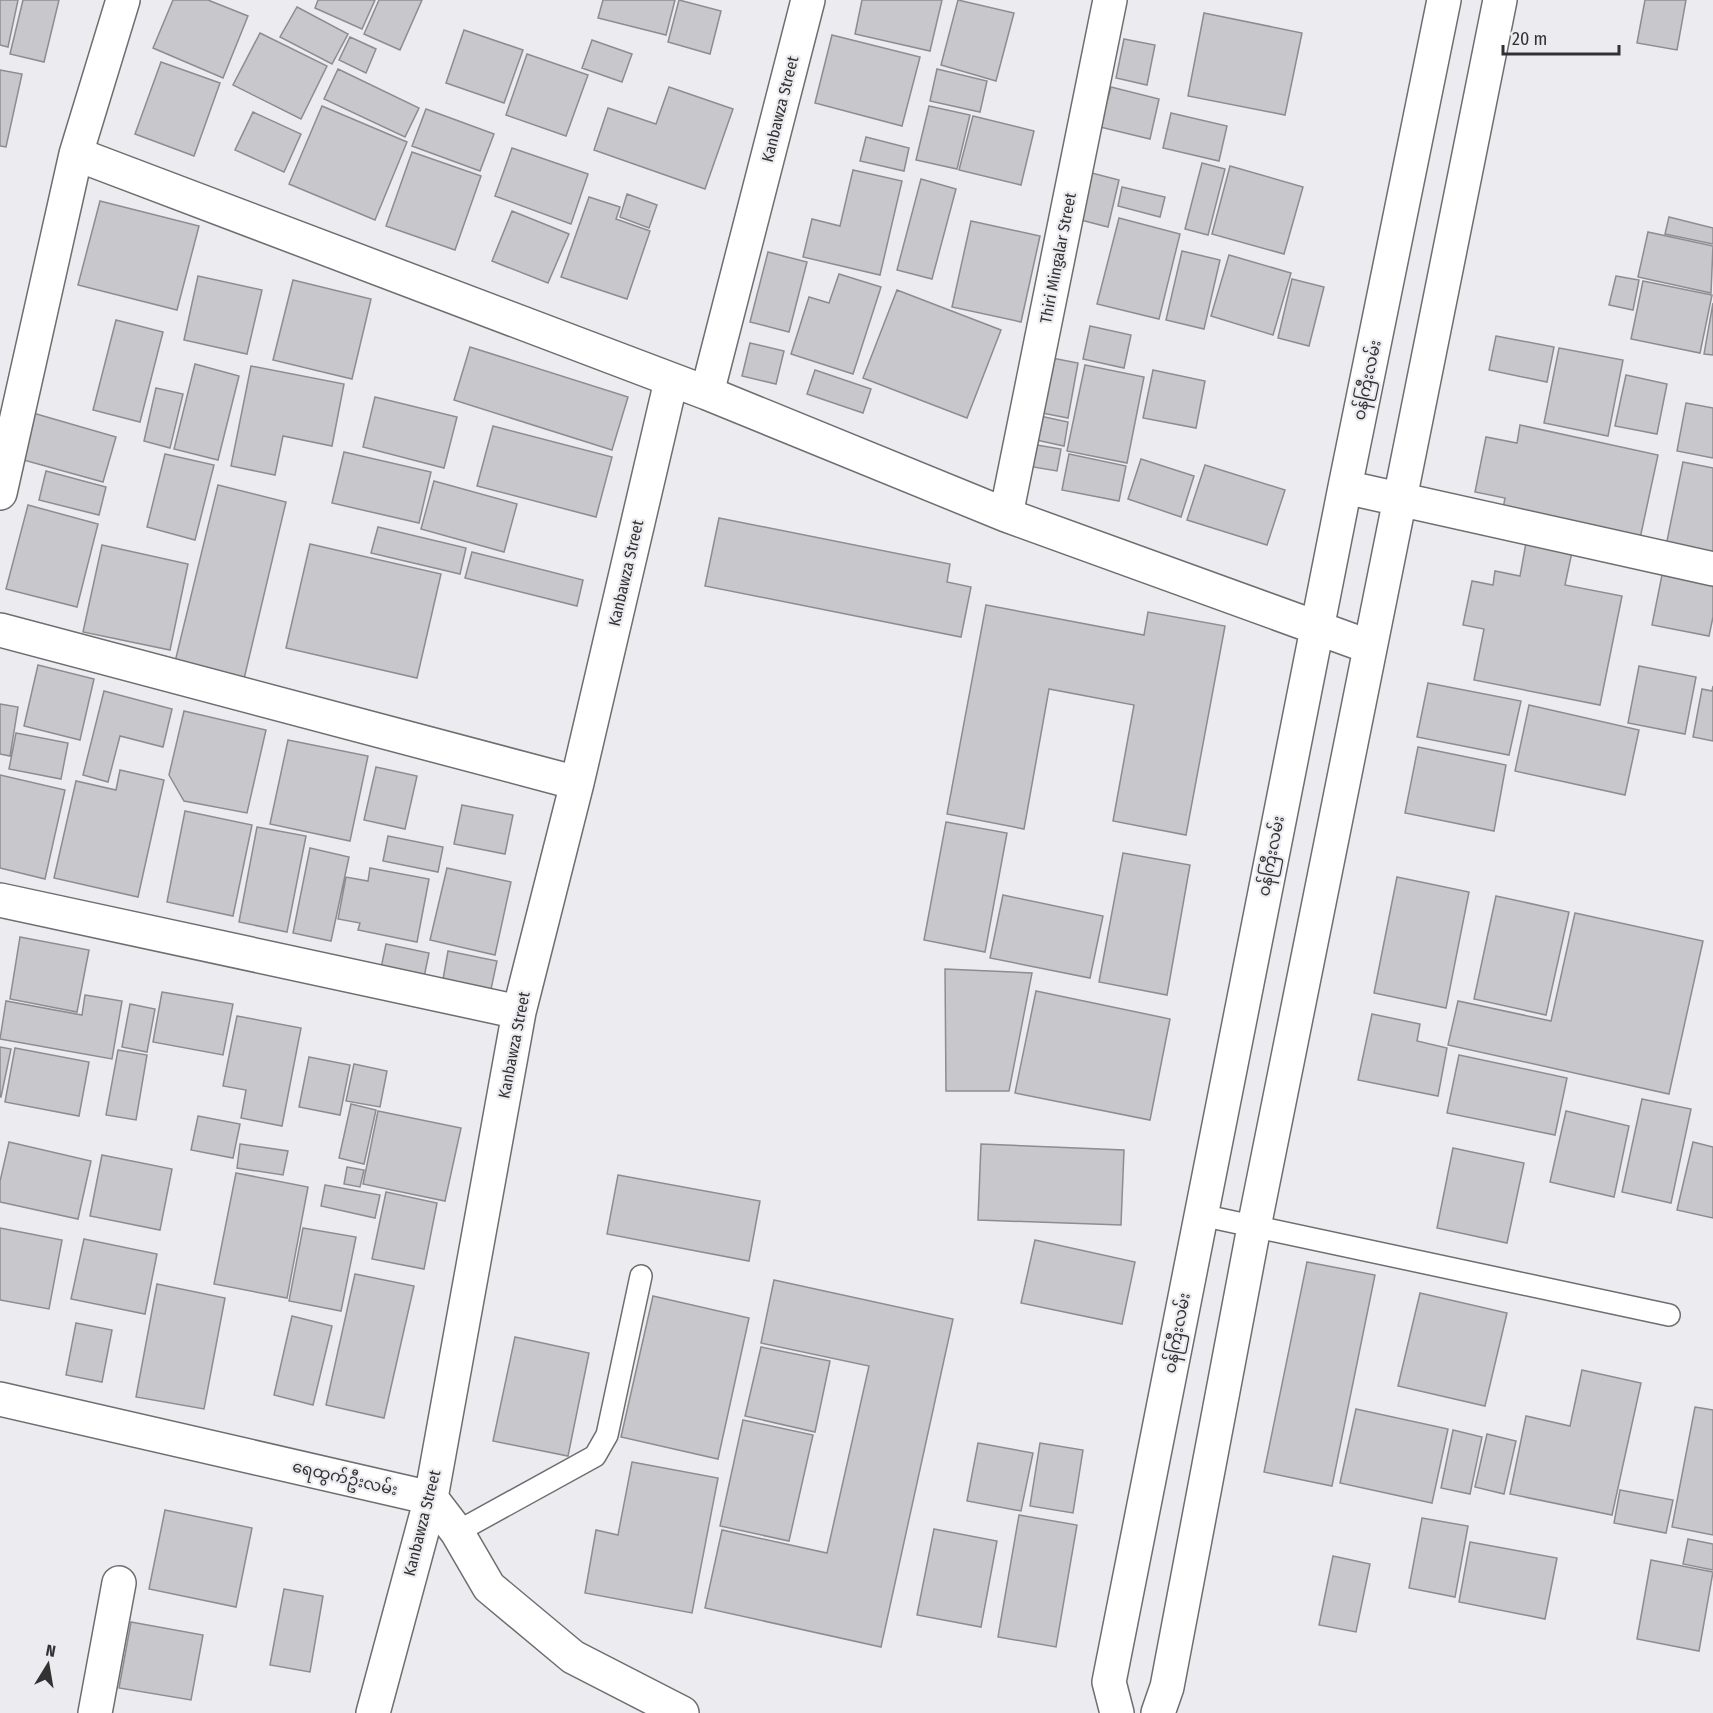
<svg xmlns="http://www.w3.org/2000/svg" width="1713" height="1713" viewBox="0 0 1713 1713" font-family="'Fira Sans Condensed','Noto Sans Myanmar',sans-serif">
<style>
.building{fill:#c8c7cb;stroke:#8d8d90;stroke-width:1.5}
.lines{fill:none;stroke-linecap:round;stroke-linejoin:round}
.lane-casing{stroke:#6e6e71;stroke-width:24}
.street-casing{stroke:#6e6e71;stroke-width:36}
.lane{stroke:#fff;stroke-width:21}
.street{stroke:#fff;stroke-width:33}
.labels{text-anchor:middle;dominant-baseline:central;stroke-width:4.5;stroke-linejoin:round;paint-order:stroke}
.street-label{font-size:16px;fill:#323233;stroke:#ececf0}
</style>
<rect width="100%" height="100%" fill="#ececf0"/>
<!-- building -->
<path class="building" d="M0,0h18l-10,47 -8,-2z
M23,0h36l-15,62 -34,-8z
M173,0h35l40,16 -25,62 -70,-30z
M318,0h57l-13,29 -47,-21z
M379,0h43l-22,50 -36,-16z
M603,0h72l-9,35 -68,-17z
M679,0l42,11 -11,43 -42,-12z
M862,0h80l-12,51 -75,-17z
M958,0l56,13 -18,68 -55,-16z
M1645,0h41l-9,50 -40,-7z
M297,7l51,27 -16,30 -52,-27z
M1204,13l98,20 -17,82 -97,-19z
M464,30l59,20 -19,53 -58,-20z
M260,33l67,33 -26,53 -68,-34z
M832,35l88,22 -18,69 -87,-23z
M350,37l26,12 -10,24 -27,-13z
M1124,39l31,6 -8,40 -31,-7z
M592,40l40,14 -10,28 -40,-14z
M527,54l61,21 -22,61 -60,-21z
M161,62l59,21 -26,73 -59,-22z
M338,69l81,39 -14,29 -81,-38z
M937,69l50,12 -7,31 -50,-11z
M0,70l22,4 -16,73 -6,-1z
M669,87l64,22 -28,80 -111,-39 14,-42 48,16z
M1111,87l48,12 -9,40 -50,-12z
M322,106l85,36 -32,78 -86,-36z
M929,106l41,9 -13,54 -41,-9z
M426,109l68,25 -14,37 -68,-25z
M253,112l48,22 -17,38 -49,-22z
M1171,113l56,13 -8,35 -56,-13z
M973,116l61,15 -13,54 -62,-15z
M866,137l43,11 -5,23 -44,-10z
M512,148l76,26 -17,50 -76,-28z
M412,152l69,24 -26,74 -69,-24z
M1202,163l23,6 -17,66 -23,-6z
M1230,166l73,21 -19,67 -72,-20z
M853,170l49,11 -22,94 -77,-18 9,-38 28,7z
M1084,171l35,9 -11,47 -35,-9z
M921,179l35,10 -24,90 -35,-9z
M1122,187l43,10 -5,20 -42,-11z
M627,194l30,11 -8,23 -29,-11z
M589,197l31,10 -4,12 34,12 -23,68 -66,-22z
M100,201l99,25 -22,84 -99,-25z
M512,211l57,23 -21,49 -56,-22z
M1669,217l44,11v16l-48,-10z
M1119,218l61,16 -21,85 -62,-15z
M971,221l69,15 -19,86 -69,-15z
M1648,232l65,14 -2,47 -73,-16z
M1182,251l38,9 -16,69 -38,-9z
M768,252l39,10 -18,70 -39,-10z
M1229,255l62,18 -18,62 -62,-19z
M839,274l42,13 -28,87 -62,-20 18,-57 20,6z
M198,276l64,14 -15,64 -63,-14z
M1616,276l23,4 -6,30 -24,-5z
M1292,279l32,8 -15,59 -31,-8z
M293,280l78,19 -19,80 -79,-19z
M1643,281l69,14 -12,58 -69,-14z
M897,290l104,40 -34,88 -104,-40z
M1713,303v52l-9,-1z
M116,320l47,12 -23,90 -47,-12z
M1090,326l41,9 -7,33 -41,-9z
M1496,336l58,11 -7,35 -58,-12z
M750,343l34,8 -8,33 -34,-8z
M470,347l158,50 -16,53 -158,-50z
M1559,348l64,12 -15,76 -64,-13z
M1052,358l26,5 -10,55 -26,-5z
M195,364l44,12 -21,84 -44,-11z
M1085,365l59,12 -17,86 -60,-12z
M251,366l93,18 -12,62 -49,-10 -8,39 -44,-9z
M815,370l56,19 -8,24 -56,-19z
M1153,370l52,11 -9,47 -53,-10z
M1626,375l41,9 -10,50 -42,-8z
M156,388l27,6 -13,54 -26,-7z
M375,397l82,20 -13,51 -81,-21z
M1686,403l27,5v50l-36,-7z
M33,413l83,24 -13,45 -83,-23z
M1040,416l28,6 -4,24 -28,-6z
M1520,425l138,30 -19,88 -137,-29 3,-16 -30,-6 11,-55 31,6z
M493,426l119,31 -16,60 -119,-31z
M1031,444l30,5 -4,22 -30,-5z
M344,452l87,20 -12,51 -87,-20z
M165,454l49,11 -19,75 -48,-13z
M1069,454l57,12 -7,35 -57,-11z
M1141,459l53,17 -13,41 -53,-18z
M1683,462l30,6v89l-47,-11z
M1205,465l80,25 -18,55 -80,-25z
M46,471l60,16 -7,28 -60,-15z
M434,481l83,23 -13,48 -83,-23z
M218,485l68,17 -43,181 -69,-17z
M28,505l70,19 -21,83 -71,-18z
M719,518l231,46 -3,18 24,5 -10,50 -256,-51z
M378,527l88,21 -6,26 -89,-21z
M1526,543l46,9 -7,33 57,11 -22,109 -126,-25 10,-51 -21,-4 9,-44 21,4 2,-14 25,5z
M310,544l131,30 -24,104 -131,-30z
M102,545l86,19 -18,86 -87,-18z
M472,552l111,28 -6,26 -112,-28z
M1662,575l51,10v32l-4,19 -57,-11z
M986,605l158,30 4,-23 77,14 -39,209 -73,-14 21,-116 -85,-16 -25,140 -77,-15z
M38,665l56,14 -14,61 -56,-14z
M1639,666l57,11 -11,57 -57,-11z
M1428,683l93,18 -12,54 -92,-18z
M1713,686v55l-20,-4 9,-48 10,2z
M104,691l68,18 -9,38 -43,-11 -12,46 -25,-7z
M0,704l18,3 -8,49 -10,-2z
M1529,705l110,25 -14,65 -110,-24z
M184,711l82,19 -19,83 -63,-12 -15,-26z
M16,733l52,10 -7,36 -52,-10z
M288,740l80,16 -18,85 -80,-17z
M1418,747l88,18 -12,66 -89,-18z
M376,767l41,9 -12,53 -41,-9z
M120,770l44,10 -26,117 -84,-19 22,-97 40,9z
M0,775l65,15 -20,89 -45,-11z
M462,805l51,10 -8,39 -51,-10z
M185,811l67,14 -19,91 -66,-14z
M946,822l61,11 -22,119 -61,-12z
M257,827l49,9 -19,96 -48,-10z
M388,836l55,11 -5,25 -55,-11z
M310,848l39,9 -18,84 -38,-8z
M1123,853l67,12 -23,130 -68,-13z
M370,868l59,11 -12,63 -59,-12 2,-7 -22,-4 8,-42 22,4z
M447,868l64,14 -16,73 -65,-15z
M1397,877l72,15 -23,116 -72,-15z
M1003,895l100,21 -13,62 -100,-20z
M1496,896l73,16 -23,103 -72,-16z
M1575,913l128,28 -34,153 -221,-49 10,-44 93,20z
M20,937l69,13 -12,62 -67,-13z
M386,944l43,9 -6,29 -43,-9z
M448,951l49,10 -7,33 -48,-9z
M945,969l87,4 -23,118h-63z
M1036,991l134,28 -20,101 -135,-27z
M162,992l71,12 -10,51 -70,-13z
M85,995l37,6 -10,58 -112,-20 6,-38 76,14z
M130,1004l25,5 -8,43 -25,-5z
M1372,1014l48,10 -3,17 30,7 -9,48 -80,-16z
M237,1016l64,12 -19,98 -41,-8 5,-28 -23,-4z
M0,1047l11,2 -10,48h-1z
M15,1048l74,14 -10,54 -74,-14z
M118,1050l29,5 -11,65 -30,-5z
M1459,1055l108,23 -12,57 -108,-22z
M309,1057l41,8 -10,50 -41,-8z
M354,1064l33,7 -7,36 -34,-6z
M1642,1099l49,10 -20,94 -49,-11z
M351,1104l25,6 -12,54 -25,-6z
M378,1111l83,17 -16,73 -82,-17z
M1566,1111l63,15 -15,71 -64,-15z
M198,1116l42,8 -7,34 -42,-8z
M9,1142l82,19 -13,58 -78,-17v-21z
M1693,1142l20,5v71l-36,-8z
M240,1144l48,7 -5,24 -46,-7z
M981,1144l143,6 -3,75 -143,-5z
M1453,1148l71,15 -17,80 -70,-15z
M102,1155l70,14 -12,61 -70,-14z
M347,1167l17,3 -4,17 -16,-3z
M236,1173l72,14 -21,111 -73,-14z
M618,1175l142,26 -11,60 -142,-27z
M325,1185l55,10 -5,23 -54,-12z
M386,1192l51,11 -13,66 -52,-10z
M0,1228l62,12 -13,69 -49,-9z
M303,1228l53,9 -15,74 -52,-10z
M84,1239l73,15 -12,60 -74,-15z
M1035,1240l100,22 -13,62 -101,-21z
M1307,1262l68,13 -43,211 -68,-14z
M355,1274l59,12 -30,132 -58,-13z
M774,1280l179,39 -72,328 -176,-39 17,-78 105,23 42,-187 -108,-23z
M157,1284l68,14 -21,111 -68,-12z
M1420,1293l87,20 -22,93 -87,-20z
M653,1296l96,22 -31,141 -97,-22z
M292,1316l40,10 -19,79 -39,-10z
M76,1323l36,7 -10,52 -36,-7z
M515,1337l74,16 -21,103 -75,-15z
M761,1347l69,14 -15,71 -70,-16z
M1582,1370l59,13 -29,132 -102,-21 16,-78 44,10z
M1695,1407l18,3v125l-41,-8z
M1356,1409l92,20 -16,74 -92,-20z
M743,1420l70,15 -24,106 -69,-15z
M1453,1430l29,7 -12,57 -29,-6z
M1487,1434l29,7 -12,53 -29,-7z
M978,1443l55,10 -12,58 -54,-10z
M1040,1443l43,7 -10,63 -43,-7z
M632,1462l86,16 -26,135 -107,-20 11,-63 22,5z
M1620,1490l53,10 -7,33 -52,-10z
M165,1510l87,18 -16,79 -87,-18z
M1019,1515l58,10 -21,122 -58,-10z
M1422,1518l46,8 -13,71 -46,-9z
M934,1529l63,12 -16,86 -64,-12z
M1688,1539l25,5v26l-30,-6z
M1470,1542l87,16 -12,61 -86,-17z
M1333,1556l37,8 -14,68 -37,-7z
M1651,1560l62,12 -14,79 -62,-12z
M284,1589l39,7 -13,76 -40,-7z
M131,1622l72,13 -12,65 -72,-12z"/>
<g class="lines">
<!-- lane casing -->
<g class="lane-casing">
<path id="lane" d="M1201,1215l468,100
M457,1532l138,-76 12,-21 34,-159"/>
</g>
<!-- street casing -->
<g class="street-casing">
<path id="street" d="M76,154l631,239 299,122 364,132
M707,393l101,-393
M1345,487l368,82
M0,493l76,-339 47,-154
M1006,515l104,-515
M0,630l577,153
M0,900l519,112
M0,1399l431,99 26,34 32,55 84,70 109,56
M95,1713l24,-130
M373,1713l58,-215 88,-486 58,-229 94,-402
M1117,1713l-8,-31 236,-1195 99,-487
M1158,1713l9,-26 87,-460 246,-1227"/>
</g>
<!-- lane -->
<use href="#lane" class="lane"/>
<!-- street -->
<use href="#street" class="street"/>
</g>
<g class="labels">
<!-- street labels -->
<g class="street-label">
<text transform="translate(780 109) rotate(-76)">Kanbawza Street</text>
<text transform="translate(1058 258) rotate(-79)">Thiri Mingalar Street</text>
<text transform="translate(1367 380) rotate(-78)">ဝန်ကြီးလမ်း</text>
<text transform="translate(626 573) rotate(-77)">Kanbawza Street</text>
<text transform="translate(1271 856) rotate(-79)">ဝန်ကြီးလမ်း</text>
<text transform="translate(514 1045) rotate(-79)">Kanbawza Street</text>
<text transform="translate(1177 1333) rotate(-79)">ဝန်ကြီးလမ်း</text>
<text transform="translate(345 1478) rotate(13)">ရေထွက်ဦးလမ်း</text>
<text transform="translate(422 1523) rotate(-76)">Kanbawza Street</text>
</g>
</g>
<!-- north arrow -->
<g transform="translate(48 1665) rotate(11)" stroke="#ececf0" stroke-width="4.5" paint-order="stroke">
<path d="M0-4.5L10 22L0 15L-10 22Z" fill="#323233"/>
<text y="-9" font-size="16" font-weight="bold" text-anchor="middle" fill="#323233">N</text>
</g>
<!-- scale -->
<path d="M1503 45v9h116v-9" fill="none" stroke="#323233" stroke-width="3"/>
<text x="1512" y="45" font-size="18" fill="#323233" stroke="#ececf0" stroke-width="4.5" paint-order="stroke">20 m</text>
</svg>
